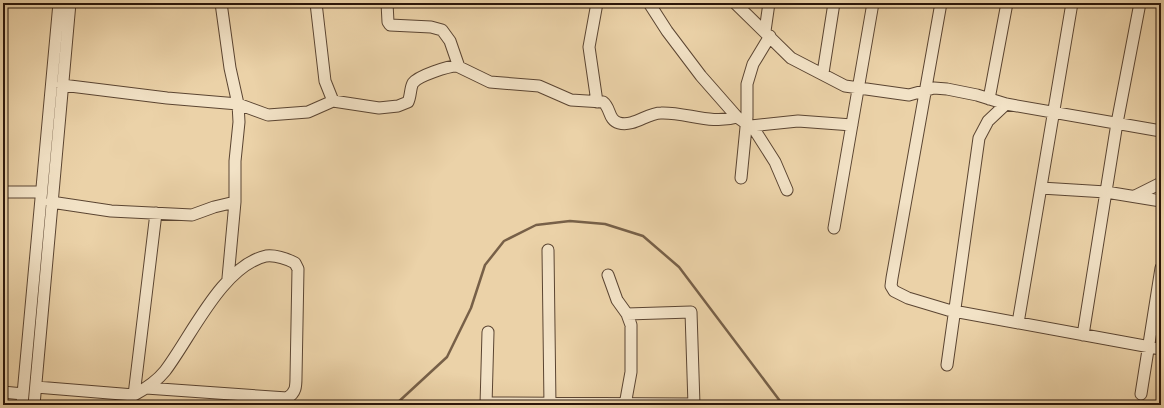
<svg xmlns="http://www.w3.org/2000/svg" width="1164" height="408" viewBox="0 0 1164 408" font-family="'Libre Caslon Text',serif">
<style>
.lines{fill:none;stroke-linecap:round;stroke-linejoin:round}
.stream{stroke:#776048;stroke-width:2.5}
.minor-casing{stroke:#5b4532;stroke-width:13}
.minor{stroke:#f2e2c6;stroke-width:11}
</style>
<rect width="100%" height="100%" fill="#ebd2a8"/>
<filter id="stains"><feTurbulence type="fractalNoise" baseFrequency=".005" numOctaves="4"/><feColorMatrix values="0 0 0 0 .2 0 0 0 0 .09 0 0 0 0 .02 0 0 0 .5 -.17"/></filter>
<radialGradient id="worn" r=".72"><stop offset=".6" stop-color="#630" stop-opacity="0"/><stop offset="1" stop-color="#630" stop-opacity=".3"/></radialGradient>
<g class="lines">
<!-- stream -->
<path class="stream" d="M395,405l52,-48 24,-49 14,-43 19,-24 32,-16 34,-4 35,3 38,12 36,31 104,138"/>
<!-- minor casing -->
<g class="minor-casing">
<path id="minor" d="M221,3l9,65 8,36 1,18 -4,39v41l-7,76
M316,3l9,78 8,20
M387,3l1,19 2,3 41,2 11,3 8,11 9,26
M597,3l-8,44 8,55
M649,3l18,28 34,45 36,41 17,12 21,33 12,28
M735,3l56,55 54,28 64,9 25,-7 13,1 30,6 29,9 155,27
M941,3l-49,275 -1,8 3,5 14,7 40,12 213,39
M765,31l4,-28
M823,73l11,-70
M62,85l105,13 71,6 30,11 40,-3 25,-11 46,7 19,-2 10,-4c3,-6 2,-14 5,-19 5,-7 35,-17 44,-17l33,16 49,4 32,14 32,2c8,6 5,18 16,21 15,4 28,-10 42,-10 25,-1 50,12 76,4
M989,99l18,-96
M751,126l47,-5 54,4
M741,178l6,-61v-33l6,-20 17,-28
M1041,188l65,4 55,9
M3,192h38
M1135,196l26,-13
M51,202l60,9 81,4 22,-8 21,-5
M834,228l39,-225
M548,250l2,155
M608,275l9,25 10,14 4,11v47l-6,33
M627,314l64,-2 3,93
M1018,323l54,-320
M1083,335l34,-212 23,-120
M947,365l32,-227 9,-17 18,-17
M36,387l98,8c11,-6 23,-14 31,-24 26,-34 57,-105 101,-115 9,-1 21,3 29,7l3,6 -2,108c0,9 0,16 -9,21l-141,-10
M3,392l20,2
M1141,394l20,-126
M134,395l22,-182
M486,403l208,1
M22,405l37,-402
M34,405l36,-402
M486,405l2,-73"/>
</g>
<!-- minor -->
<use href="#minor" class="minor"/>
</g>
<!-- margin -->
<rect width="1164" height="408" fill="none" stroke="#ebd2a8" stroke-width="16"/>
<rect x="4" y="4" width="1156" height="400" fill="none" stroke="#2b160a" stroke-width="2"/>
<rect x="8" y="8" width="1148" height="392" fill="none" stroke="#2b160a"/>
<rect width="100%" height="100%" filter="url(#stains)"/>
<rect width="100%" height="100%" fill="url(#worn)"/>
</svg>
